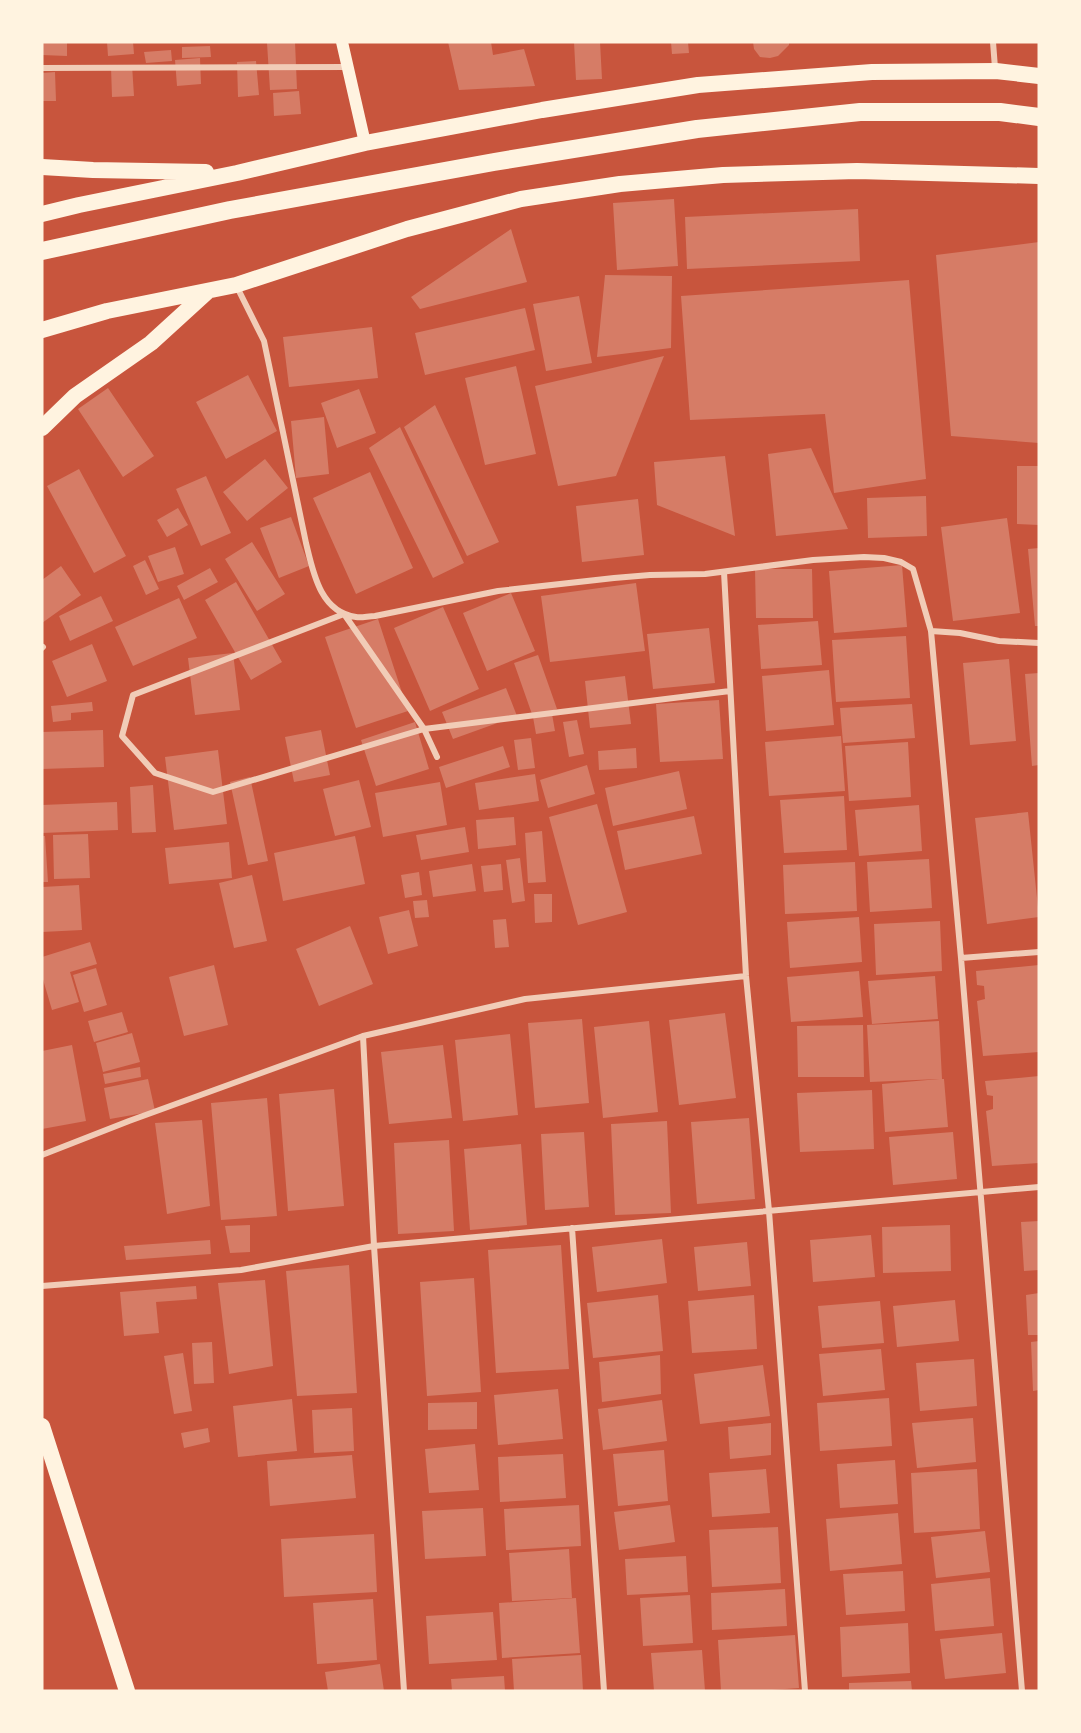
<svg xmlns="http://www.w3.org/2000/svg" width="1081" height="1733" viewBox="0 0 1081 1733" font-family="'Sofia Sans Condensed',sans-serif">
<style>
.building{fill:#d67c66}
.lines{fill:none;stroke-linecap:round;stroke-linejoin:round}
.minor{stroke:#f1ccb7;stroke-width:6}
.secondary{stroke:#fff3e0;stroke-width:12}
.trunk{stroke:#fff3e0;stroke-width:16}
.motorway{stroke:#fff3e0;stroke-width:18}
</style>
<rect width="100%" height="100%" fill="#c8553d"/>
<!-- building -->
<path class="building" d="M42,42h25v14l-25,-1z
M107,42h26l1,12 -26,2z
M295,42l2,47 -27,1 -3,-47z
M448,42h43l2,13 31,-6 11,37 -76,4z
M574,42h26l2,37 -26,1z
M671,42h17l1,11 -17,1z
M753,42h36v3l-11,11 -8,2 -10,-1 -6,-8z
M210,46l1,11 -29,1v-11z
M171,50l1,11 -26,2 -2,-11z
M200,58l1,26 -24,2 -2,-26z
M256,61l3,34 -21,2 -1,-35z
M132,65l2,31 -22,1 -1,-30z
M55,72l1,29h-14v-28z
M299,91l2,23 -27,2 -1,-23z
M674,199l4,67 -61,4 -4,-67z
M858,209l2,52 -173,8 -2,-52z
M511,229l16,53 -107,27 -9,-12z
M1039,242v201l-88,-7 -15,-181z
M605,275l67,1 -1,72 -74,9z
M909,280l17,199 -92,14 -9,-79 -135,6 -9,-124z
M579,296l13,67 -46,8 -13,-67z
M525,308l10,42 -110,25 -10,-42z
M372,327l6,51 -89,9 -6,-50z
M664,356l-48,120 -58,10 -23,-100z
M516,366l20,88 -51,11 -20,-87z
M248,375l29,56 -51,28 -30,-57z
M108,388l46,68 -31,21 -45,-68z
M359,389l17,44 -39,15 -16,-45z
M435,405l64,137 -32,14 -63,-129z
M324,417l5,57 -33,4 -5,-57z
M400,427l64,136 -31,15 -64,-130z
M811,448l37,81 -72,7 -8,-82z
M725,456l10,80 -78,-31 -3,-43z
M265,459l23,29 -41,33 -24,-29z
M1017,466h22v59l-22,-1z
M79,469l47,87 -32,17 -47,-87z
M370,472l43,96 -57,26 -43,-96z
M206,476l25,57 -30,13 -25,-57z
M926,496l1,40 -59,2 -1,-40z
M638,499l6,56 -62,7 -6,-56z
M178,508l10,17 -21,12 -10,-17z
M291,517l18,49 -30,12 -19,-50z
M1007,518l13,95 -67,8 -12,-94z
M252,542l33,52 -28,17 -32,-52z
M175,547l9,27 -26,8 -10,-26z
M1039,548v78h-4l-7,-77z
M145,560l14,29 -13,6 -13,-29z
M902,565l5,62 -73,6 -5,-62z
M61,566l20,29 -39,28v-43z
M210,568l8,14 -34,18 -7,-14z
M755,569h57l1,49h-57z
M236,582l46,80 -31,18 -46,-80z
M636,583l9,68 -95,11 -9,-66z
M511,593l24,58 -48,20 -24,-58z
M101,596l12,25 -43,20 -11,-25z
M179,598l18,40 -64,28 -18,-39z
M443,607l36,82 -49,22 -36,-83z
M378,619l30,92 -52,17 -31,-91z
M818,621l4,44 -61,4 -3,-44z
M709,628l6,55 -62,6 -6,-55z
M906,636l4,62 -74,4 -4,-62z
M92,644l15,37 -40,16 -15,-36z
M233,653l7,57 -45,5 -7,-57z
M538,655l19,54 -24,8 19,-3 3,17 -19,3 -3,-17 -19,-54z
M1009,659l7,82 -46,4 -7,-82z
M829,670l5,55 -68,6 -4,-55z
M1039,673v92l-7,1 -7,-92z
M625,676l6,48 -41,4 -5,-47z
M506,688l11,28 -64,23 -11,-27z
M719,700l4,59 -63,3 -4,-58z
M92,702l1,9 -22,2v7l-18,2 -2,-16z
M912,704l3,34 -72,5 -3,-35z
M577,720l7,34 -15,3 -6,-35z
M415,722l14,47 -53,17 -15,-46z
M103,730l1,37 -62,2v-37z
M321,730l9,45 -36,7 -9,-45z
M841,736l4,55 -76,5 -4,-54z
M531,738l4,30 -17,2 -4,-30z
M908,742l3,55 -62,4 -4,-55z
M503,746l7,21 -64,21 -7,-21z
M636,748l1,20 -38,2 -1,-19z
M218,750l9,74 -53,6 -9,-73z
M587,765l8,29 -47,14 -8,-28z
M679,771l8,38 -74,17 -8,-38z
M535,774l4,27 -60,9 -4,-27z
M250,777l18,84 -20,4 -18,-83z
M359,780l12,47 -36,9 -12,-47z
M440,782l7,43 -64,12 -8,-44z
M153,785l3,47 -24,1 -2,-46z
M844,796l3,54 -63,3 -4,-53z
M117,802l1,28 -76,3v-28z
M597,804l30,108 -49,13 -29,-108z
M919,805l3,46 -63,5 -4,-46z
M1028,812l11,105 -52,7 -12,-106z
M694,816l8,38 -77,16 -8,-39z
M514,817l2,28 -38,4 -2,-29z
M465,827l4,25 -48,8 -5,-25z
M542,831l4,51 -18,1 -3,-50z
M88,834l2,44 -36,1 -1,-44z
M42,836h3l3,46h-6z
M355,836l10,48 -82,17 -9,-48z
M229,842l3,36 -63,6 -4,-36z
M520,858l5,43 -13,2 -6,-43z
M929,859l3,49 -62,4 -3,-50z
M855,862l2,49 -72,3 -2,-49z
M472,864l4,27 -43,6 -4,-26z
M501,864l2,26 -19,2 -3,-26z
M419,872l3,23 -17,3 -4,-23z
M252,875l15,66 -33,7 -15,-65z
M79,885l3,45 -40,2v-45z
M534,894h18v28l-17,1z
M427,900l2,17 -14,1 -2,-17z
M409,910l9,36 -30,8 -9,-37z
M859,917l3,45 -72,6 -3,-46z
M506,919l3,28 -14,1 -2,-28z
M940,921l2,50 -66,4 -2,-51z
M350,926l23,58 -54,22 -23,-57z
M90,942l7,22 -27,8 9,30 -27,8 -10,-34v-19z
M214,965l14,60 -44,11 -15,-59z
M1039,965v87l-56,4 -6,-55 8,-2 -1,-13 -7,-1 -1,-14z
M96,968l11,37 -23,7 -11,-37z
M859,971l4,46 -72,5 -4,-45z
M935,976l3,43 -66,5 -4,-43z
M122,1012l6,20 -34,10 -6,-21z
M725,1013l11,85 -57,7 -10,-85z
M582,1019l7,84 -54,5 -7,-85z
M649,1021l9,91 -55,6 -9,-91z
M939,1021l3,58h2l4,48 -63,5 -3,-48 57,-5 -69,3 -3,-57z
M863,1025l1,52h-66l-1,-51z
M132,1033l8,29 -37,10 -7,-29z
M510,1034l8,81 -55,6 -8,-81z
M72,1045l14,76 -44,8v-78z
M443,1045l9,73 -63,6 -8,-72z
M140,1067l1,10 -36,7 -2,-10z
M1039,1076v87l-47,3 -6,-55 7,-2v-13l-6,-1 -2,-14z
M148,1079l7,32 -45,8 -6,-31z
M334,1089l10,117 -56,5 -9,-117z
M872,1090l2,59 -74,3 -3,-59z
M267,1098l10,118 -56,4 -10,-117z
M749,1118l6,81 -58,5 -6,-82z
M202,1120l8,86 -43,8 -12,-91z
M667,1121l4,92 -56,2 -4,-91z
M584,1132l5,75 -44,3 -4,-76z
M953,1132l4,47 -64,6 -4,-48z
M449,1140l5,91 -56,3 -4,-91z
M521,1144l6,81 -57,5 -6,-81z
M1039,1221v49l-15,1 -3,-49z
M250,1225v27l-20,1 -5,-27z
M950,1225l1,46 -68,2 -1,-46z
M871,1235l4,42 -62,5 -3,-42z
M662,1239l5,44 -70,9 -5,-45z
M210,1240l1,14 -85,6 -2,-14z
M747,1242l4,44 -53,5 -4,-44z
M561,1245l8,124 -73,4 -8,-123z
M349,1265l8,128 -60,3 -11,-125z
M474,1278l7,114 -54,4 -7,-114z
M265,1280l8,86 -44,8 -11,-91z
M196,1286l1,13 -41,3 3,31 -35,3 -4,-44z
M1039,1293v42h-11l-2,-40z
M658,1295l5,56 -70,7 -6,-55z
M754,1295l3,54 -65,4 -4,-52z
M955,1300l4,41 -62,6 -4,-41z
M880,1301l4,42 -62,5 -4,-42z
M1039,1341v49l-6,1 -2,-49z
M212,1342l2,41 -20,1 -2,-41z
M881,1349l4,41 -62,6 -4,-42z
M183,1353l9,58 -18,3 -10,-58z
M660,1355l1,39 -59,8 -3,-40z
M974,1359l3,47 -57,5 -4,-48z
M763,1365l7,51 -70,8 -6,-50z
M558,1389l5,50 -65,6 -4,-50z
M889,1398l3,48 -72,5 -3,-48z
M292,1399l5,52 -59,6 -5,-51z
M662,1400l5,41 -64,9 -5,-41z
M477,1402v27l-49,1v-27z
M352,1408l2,43 -40,2 -2,-43z
M973,1418l3,44 -59,6 -5,-45z
M771,1423v32l-41,4 -2,-32z
M208,1428l2,14 -26,6 -3,-15z
M475,1444l4,46 -50,3 -4,-44z
M664,1450l4,51 -50,5 -5,-52z
M563,1454l3,44 -66,4 -2,-45z
M352,1455l4,43 -86,8 -3,-45z
M895,1460l3,44 -58,4 -3,-44z
M766,1469l4,44 -58,4 -3,-44z
M977,1469l3,60 -66,4 -3,-60z
M579,1505l2,41 -75,4 -2,-41z
M670,1505l5,37 -56,8 -5,-38z
M483,1508l3,48 -61,3 -3,-48z
M898,1513l4,51 -72,7 -4,-52z
M778,1527l3,56 -69,4 -3,-57z
M985,1531l5,41 -54,6 -5,-41z
M374,1534l3,58 -93,5 -3,-58z
M569,1549l3,49 -60,3 -3,-48z
M686,1556l2,36 -61,3 -2,-36z
M903,1571l2,40 -59,4 -3,-41z
M990,1578l4,48 -59,5 -4,-47z
M785,1589l2,37 -75,4 -1,-37z
M690,1595l3,48 -50,3 -3,-48z
M576,1598l4,55 -78,5 -3,-55z
M373,1599l4,61 -60,4 -4,-61z
M493,1612l4,48 -68,4 -3,-48z
M908,1623l2,50 -68,4 -2,-50z
M1002,1633l4,40 -61,6 -5,-40z
M795,1635l4,53 -40,3h-38l-3,-51z
M702,1650l3,41h-51l-3,-38z
M581,1655l2,36h-69l-2,-32z
M380,1664l4,27h-56l-3,-19z
M504,1676l1,15h-53l-1,-12z
M911,1681l1,10h-63v-8z"/>
<g class="lines">
<!-- minor -->
<path class="minor" d="M993,42l2,26
M42,68l305,-1
M236,285l28,56 42,202c7,29 14,69 50,74 6,1 12,-1 19,-1l123,-25 116,-13 36,-3 55,-1 108,-14 51,-3 20,1 17,4 12,7 18,62 30,327 61,733
M724,572l22,404 23,235 36,480
M931,631l29,2 39,8 40,2
M42,648l1,-1
M437,757l-13,-28 -80,-115 -211,81 -11,41 33,37 58,19 211,-63 306,-38
M961,958l78,-6
M363,1036l11,210 30,445
M42,1155l87,-34 234,-85 162,-37 221,-23
M572,1228l32,463
M42,1286l199,-16 133,-24 665,-59"/>
<!-- secondary -->
<path class="secondary" d="M342,42l23,101"/>
<!-- trunk -->
<path class="trunk" d="M42,167l51,3 113,2
M42,214l37,-9 158,-32 128,-30 177,-33 156,-25 174,-13 124,-1 43,5
M42,330l65,-19 129,-26 171,-56 114,-30 99,-15 103,-9 134,-4 182,5
M42,428l33,-32 76,-53 57,-52
M42,1426l85,265"/>
<!-- motorway -->
<path class="motorway" d="M42,251l188,-41 264,-48 203,-33 163,-17h140l39,5"/>
</g>
<!-- border -->
<rect width="1081" height="1733" fill="none" stroke="#fff3e0" stroke-width="87"/>
</svg>
